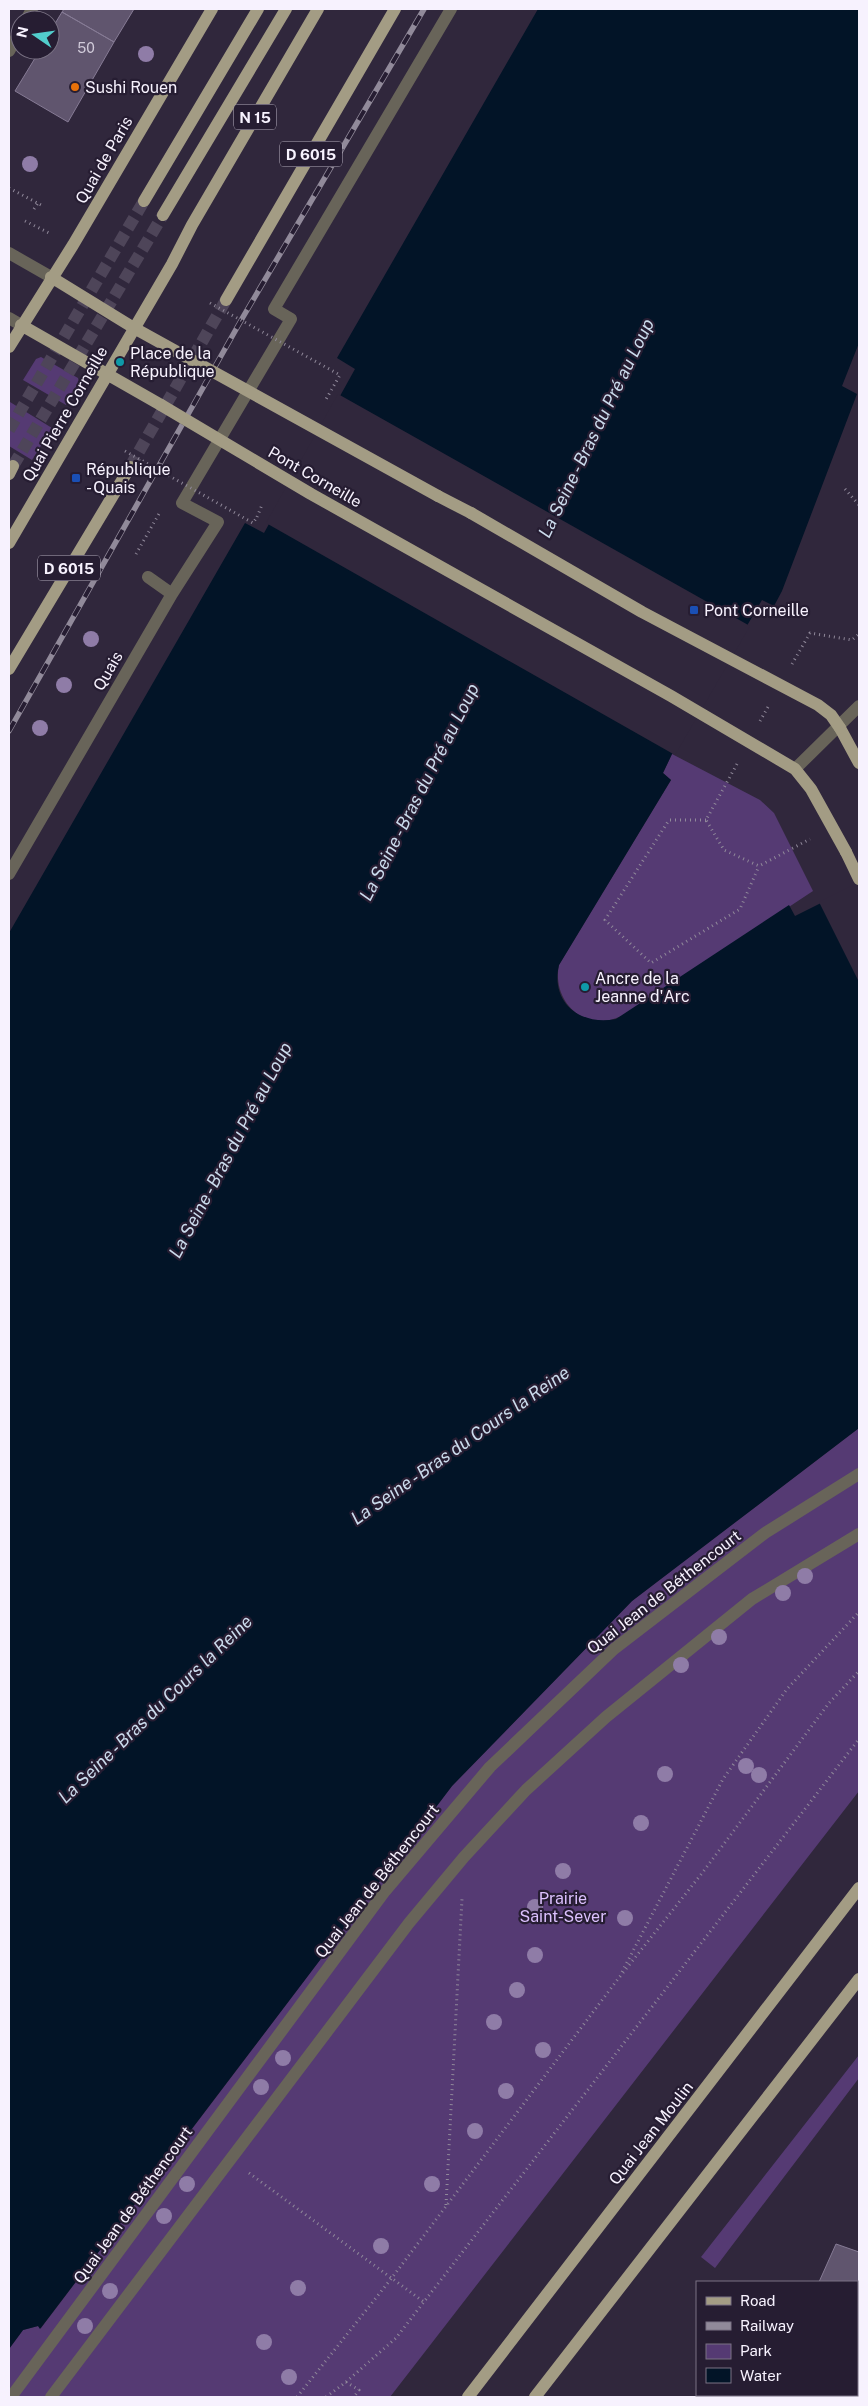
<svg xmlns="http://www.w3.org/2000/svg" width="868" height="2406" viewBox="0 0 868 2406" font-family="'Public Sans',sans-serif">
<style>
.green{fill:#553a73}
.water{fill:#021427}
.pier{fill:#30273c}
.building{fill:#60556e;stroke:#867b95}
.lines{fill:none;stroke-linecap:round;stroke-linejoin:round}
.major-tunnel{stroke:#4e4559;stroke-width:12;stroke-dasharray:12 6;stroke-linecap:butt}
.path{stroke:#90899a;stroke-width:3;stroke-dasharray:1 4;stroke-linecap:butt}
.minor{stroke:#686459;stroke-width:12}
.major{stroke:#a39c84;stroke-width:12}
.rail-casing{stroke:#918a9a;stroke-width:5.5}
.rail{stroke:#261d32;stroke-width:4;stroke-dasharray:11;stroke-linecap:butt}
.path-bridge{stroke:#90899a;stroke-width:3;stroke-dasharray:1 4;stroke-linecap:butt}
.major-bridge{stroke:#a39c84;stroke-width:12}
.tree{fill:#8f7ca7}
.food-dot{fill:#e8710a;stroke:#261d32;stroke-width:2}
.culture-dot{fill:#0f9aa8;stroke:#261d32;stroke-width:2}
.transit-dot{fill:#1a4fb4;stroke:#261d32;stroke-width:2}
.labels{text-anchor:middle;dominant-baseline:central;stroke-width:4.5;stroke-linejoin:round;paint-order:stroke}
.number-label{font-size:14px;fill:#d1cbda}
.shield{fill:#261d32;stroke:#b8b2c1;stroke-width:1}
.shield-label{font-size:15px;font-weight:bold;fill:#f7f2fe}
.poi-label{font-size:16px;fill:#f7f2fe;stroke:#261d32;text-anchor:start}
.street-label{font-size:16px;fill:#f7f2fe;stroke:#261d32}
.park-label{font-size:16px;fill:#dcc1fe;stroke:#261d32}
.water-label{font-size:18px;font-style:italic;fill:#cbdbec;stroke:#261d32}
</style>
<rect width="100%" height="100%" fill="#30273c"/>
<!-- green -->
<path class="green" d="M41,357l37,21 1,5 -13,22 -43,-25 13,-21z
M10,402l42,26 -20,32 -23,-14z
M672,754l88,46 14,13 39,78 -185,122c-9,4 -17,8 -26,8 -30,1 -49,-29 -43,-56l112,-185 -8,-7z
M859,1428v363l-469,606h-381v-48l14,-19 15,-4 3,2 411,-542 180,-185z
M859,2055v23l-144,190 -14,-11z"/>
<!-- water -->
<path class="water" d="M538,9h321v334l-17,43 15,8 -75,197 -8,15 -12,-6 -90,154 -9,19 8,7 -112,185c-9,38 22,61 57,54l173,-114 6,11 64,-32v544l-227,173 -180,185 -412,543 -2,-3 -15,4 -14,19v-1416l236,-410 19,10 91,-164 -18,-11z"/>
<!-- pier -->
<path class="pier" d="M338,394l412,232 -75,129 -409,-232z
M859,882v100l-40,-80z"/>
<!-- building -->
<path class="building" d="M64,9h70l-20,33 -52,-30z
M62,12l52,30 -46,80 -53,-31 25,-41h10v-18z
M836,2244l23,8v145h-103l2,-2h99v-113h-38z"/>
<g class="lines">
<!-- major-tunnel -->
<path class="major-tunnel" d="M9,430l135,-229
M13,466l150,-251
M130,467l96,-167"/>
<!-- path -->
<path class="path" d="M9,188l34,18
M34,209l4,-6
M25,221l26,13
M845,489l14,16
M257,517l5,-12
M136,554l24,-42
M792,664l18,-31 42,7 7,-6
M760,721l8,-14
M737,764l-31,56 18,30 35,16 51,-27
M706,820h-37l-64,100 46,43 89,-54 19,-43
M622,1972l101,-193 64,-90 72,-77
M249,2173l175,129
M446,2205l16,-306
M346,2382l13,8 -5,7
M297,2397l94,-118 227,-300 85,-107 126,-169 30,-32
M326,2397l20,-15 50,-44 463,-599"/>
<!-- minor -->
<path class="minor" d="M26,20l6,-11
M9,51l11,-20
M9,253l42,24
M9,318l12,7
M148,577l24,17
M795,769l64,-63
M9,874l163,-280 46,-72 -36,-19 109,-184 -17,-10 177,-300
M11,2397l374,-506 105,-124 124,-118 151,-116 94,-59
M51,2397l358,-474 55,-66 62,-67 80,-73 146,-118 107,-65"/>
<!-- major -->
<path class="major" d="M144,201l114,-192
M163,215l123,-206
M51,277l83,51 56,31
M226,300l169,-291
M21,325l140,80
M9,347l64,-102 139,-236
M9,474l4,-8
M438,496l33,17
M9,543l163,-279 20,-39 126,-216
M9,669l121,-202
M840,728l19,35
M846,852l13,27
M468,2397l391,-509
M535,2397l324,-418"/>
<!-- rail casing -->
<g class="rail-casing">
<path id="rail" d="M9,731l234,-414 181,-308"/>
</g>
<!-- rail -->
<use href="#rail" class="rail"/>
<!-- path-bridge -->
<path class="path-bridge" d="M210,303l130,72 -15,26
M125,451l128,72 4,-6"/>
<!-- major-bridge -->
<path class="major-bridge" d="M190,359l248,137
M161,405l150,89 360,202 124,73 16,20 35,63
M471,513l171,99 176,93 13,10 9,13"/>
</g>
<!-- trees -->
<g class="tree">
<circle cx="146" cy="54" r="8"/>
<circle cx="30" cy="164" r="8"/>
<circle cx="91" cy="639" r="8"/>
<circle cx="64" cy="685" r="8"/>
<circle cx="40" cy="728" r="8"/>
<circle cx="805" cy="1576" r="8"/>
<circle cx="783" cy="1593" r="8"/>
<circle cx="719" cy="1637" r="8"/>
<circle cx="681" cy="1665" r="8"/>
<circle cx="746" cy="1766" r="8"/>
<circle cx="665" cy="1774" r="8"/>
<circle cx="759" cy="1775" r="8"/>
<circle cx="641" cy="1823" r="8"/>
<circle cx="563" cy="1871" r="8"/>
<circle cx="535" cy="1907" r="8"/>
<circle cx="625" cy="1918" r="8"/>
<circle cx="535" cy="1955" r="8"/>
<circle cx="517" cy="1990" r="8"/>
<circle cx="494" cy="2022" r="8"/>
<circle cx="543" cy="2050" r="8"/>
<circle cx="283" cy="2058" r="8"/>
<circle cx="261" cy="2087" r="8"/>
<circle cx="506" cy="2091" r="8"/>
<circle cx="475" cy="2131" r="8"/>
<circle cx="187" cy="2184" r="8"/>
<circle cx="432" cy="2184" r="8"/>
<circle cx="164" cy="2216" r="8"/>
<circle cx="381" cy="2246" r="8"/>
<circle cx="298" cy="2288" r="8"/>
<circle cx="110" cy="2291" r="8"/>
<circle cx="85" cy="2326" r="8"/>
<circle cx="264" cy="2342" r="8"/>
<circle cx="289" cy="2377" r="8"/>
</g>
<!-- markers -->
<circle class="food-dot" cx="75" cy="87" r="5"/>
<g class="culture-dot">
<circle cx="120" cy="362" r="5"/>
<circle cx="585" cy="987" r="5"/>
</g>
<g class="transit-dot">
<rect x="71" y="473" width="10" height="10" rx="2.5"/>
<rect x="689" y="605" width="10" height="10" rx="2.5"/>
</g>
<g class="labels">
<!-- number labels -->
<g class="number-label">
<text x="86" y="48">50</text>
</g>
<!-- shield labels -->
<g class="shield">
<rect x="234" y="104.5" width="42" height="25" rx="4"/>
<rect x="280" y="141.5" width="62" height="25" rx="4"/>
<rect x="38" y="555.5" width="62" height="25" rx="4"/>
</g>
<g class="shield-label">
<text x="255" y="117">N 15</text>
<text x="311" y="154">D 6015</text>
<text x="69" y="568">D 6015</text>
</g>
<!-- poi labels -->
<g class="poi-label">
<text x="85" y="87">Sushi Rouen</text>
<text x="130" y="353">Place de la<tspan x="130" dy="18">République</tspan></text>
<text x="86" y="469">République<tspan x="86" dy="18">- Quais</tspan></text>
<text x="704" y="610">Pont Corneille</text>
<text x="595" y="978">Ancre de la<tspan x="595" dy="18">Jeanne d'Arc</tspan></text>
</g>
<!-- street labels -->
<g class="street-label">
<text transform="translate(104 160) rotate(-60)">Quai de Paris</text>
<text transform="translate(65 414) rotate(-60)">Quai Pierre Corneille</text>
<text transform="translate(315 477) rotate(30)">Pont Corneille</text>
<text transform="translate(108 671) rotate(-60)">Quais</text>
<text transform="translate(664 1592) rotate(-38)">Quai Jean de Béthencourt</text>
<text transform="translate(377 1881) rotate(-52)">Quai Jean de Béthencourt</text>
<text transform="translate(651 2133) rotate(-52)">Quai Jean Moulin</text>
<text transform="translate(133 2205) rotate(-54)">Quai Jean de Béthencourt</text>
</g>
<!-- park labels -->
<g class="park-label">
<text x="563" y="1898">Prairie<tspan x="563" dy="18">Saint-Sever</tspan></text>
</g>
<!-- water labels -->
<g class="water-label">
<text transform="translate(596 428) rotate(-64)">La Seine - Bras du Pré au Loup</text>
<text transform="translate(419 792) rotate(-63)">La Seine - Bras du Pré au Loup</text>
<text transform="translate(230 1150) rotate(-62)">La Seine - Bras du Pré au Loup</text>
<text transform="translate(460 1445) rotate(-35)">La Seine - Bras du Cours la Reine</text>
<text transform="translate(155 1709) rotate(-44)">La Seine - Bras du Cours la Reine</text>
</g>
</g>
<!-- border -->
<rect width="868" height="2406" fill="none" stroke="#f7f2fe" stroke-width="20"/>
<!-- legend -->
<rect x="696" y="2281" width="162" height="115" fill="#261d32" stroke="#7a7284"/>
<rect x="706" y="2297" width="25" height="8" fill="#a39c84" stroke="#7a7284"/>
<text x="740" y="2306" font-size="15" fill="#f7f2fe">Road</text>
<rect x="706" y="2322" width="25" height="8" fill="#918a9a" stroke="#7a7284"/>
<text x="740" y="2331" font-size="15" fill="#f7f2fe">Railway</text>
<rect x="706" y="2344" width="25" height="15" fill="#553a73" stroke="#7a7284"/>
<text x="740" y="2356" font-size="15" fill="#f7f2fe">Park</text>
<rect x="706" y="2368" width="25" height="15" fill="#021427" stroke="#7a7284"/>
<text x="740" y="2381" font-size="15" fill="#f7f2fe">Water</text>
<!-- north arrow -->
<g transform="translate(35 35) rotate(283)"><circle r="24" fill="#261d32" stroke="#7a7284"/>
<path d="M0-4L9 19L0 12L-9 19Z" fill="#52cdcc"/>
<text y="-8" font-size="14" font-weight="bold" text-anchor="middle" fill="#f7f2fe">N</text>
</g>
</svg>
